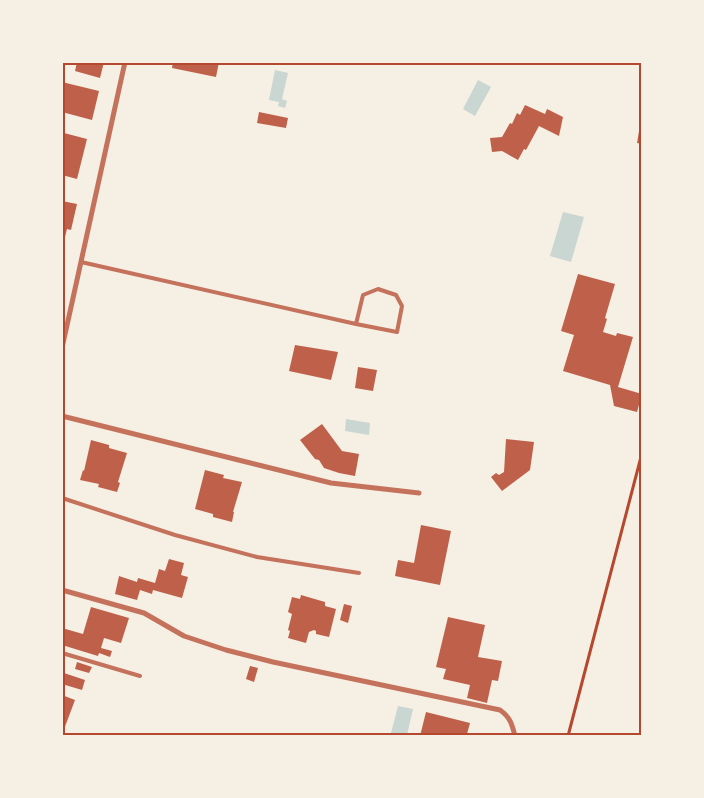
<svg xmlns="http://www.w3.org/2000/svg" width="704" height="798" viewBox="0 0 704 798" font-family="Rubik,sans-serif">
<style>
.water{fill:#c9d6d2}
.building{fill:#bf614a}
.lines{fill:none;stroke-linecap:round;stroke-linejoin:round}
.path{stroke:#b5482f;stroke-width:3}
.service{stroke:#c5725c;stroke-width:4}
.minor{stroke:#c5725c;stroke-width:5}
.neatline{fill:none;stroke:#b5482f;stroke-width:2}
</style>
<rect width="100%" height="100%" fill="#f6efe4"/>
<!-- water -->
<path class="water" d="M275,70l13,3 -6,26 5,2 -2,7 -7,-2 1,-4 -10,-2z
M478,80l13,7 -16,29 -12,-7z
M563,212l21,5 -13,45 -21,-6z
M346,419l24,4 -1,12 -24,-4z
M398,706l15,3 -6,26 -16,-2z"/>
<!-- building -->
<path class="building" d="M77,62h27l-4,16 -25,-7z
M173,62h46l-3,15 -44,-9z
M62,82l37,9 -7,29 -30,-8z
M525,105l20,9 2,-5 16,8 -4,19 -20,-10 -13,24 -2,-1 -6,11 -16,-9 -10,1 -2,-14 12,-1 8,-14 2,1 5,-11 3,2z
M259,112l29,6 -2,10 -29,-5z
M640,125h2v19l-5,-1z
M64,133l23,6 -10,40 -15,-4v-35z
M62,201l15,3 -6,26 -4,-1 -4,16z
M578,274l37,10 -10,34 2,1 -4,13 13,4 1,-3 16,4 -15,50 24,7 -5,18 -23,-6 -4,-21 -47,-14 11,-36 -13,-4z
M295,345l43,7 -7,28 -42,-9z
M358,367l19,3 -4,21 -18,-3z
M322,424l20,27 17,3 -4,22 -16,-3 -15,-5 -5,-8 -4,-1 -15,-19z
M506,439l28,3 -4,28 -28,21 -11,-14 5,-4 3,2 5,-3z
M91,440l18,5v3l18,5 -9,29 2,1 -3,9 -19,-5 1,-3 -19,-4 3,-10 1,1z
M205,470l19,5 -1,3 19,4 -9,30h1l-2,10 -19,-5v-3l-18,-5z
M421,525l30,6 -11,54 -45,-9 3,-16 16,3z
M169,559l15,4 -3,12 7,2 -6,21 -29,-8 -1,4 -12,-4 -3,10 -22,-6 4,-18 18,6 1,-4 17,5 4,-14 6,2z
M301,595l24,7v4l11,3 -7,28 -13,-3v-3l-2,-1 -5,2 -3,11 -18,-5 2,-7 -2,-1 4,-16 -4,-2 4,-15 8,2z
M344,604l8,2 -4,17 -8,-3z
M91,607l38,11 -8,25 -17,-5 -3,10 11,3 -2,6 -11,-4 -1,3 -36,-11v-17l21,6z
M448,617l37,8 -7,32 24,4 -4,20 -6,-1 -5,23 -20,-5 3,-13 -27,-6 3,-10 -10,-2z
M77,662l15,5 -3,6 -14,-4z
M250,666l8,2 -4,14 -8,-3z
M64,673l21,7 -3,10 -20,-6z
M62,695l13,5 -12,32h-1z
M426,712l44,11 -3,11 5,2h-52z"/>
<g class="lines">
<!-- path -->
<path class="path" d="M568,736l74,-283"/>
<!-- service -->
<path class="service" d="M81,262l275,62 41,8 5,-26 -6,-11 -18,-6 -15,6 -7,29
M62,498l113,37 82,22 102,16
M62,653l78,23"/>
<!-- minor -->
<path class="minor" d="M62,348l63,-286
M62,416l269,67 88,10
M62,590l82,23 40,23 42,14 47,12 227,48c10,7 12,14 15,26"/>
</g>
<!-- border -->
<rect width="704" height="798" fill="none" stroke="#f6efe4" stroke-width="128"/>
<rect x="64" y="64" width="576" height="670" class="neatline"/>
</svg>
